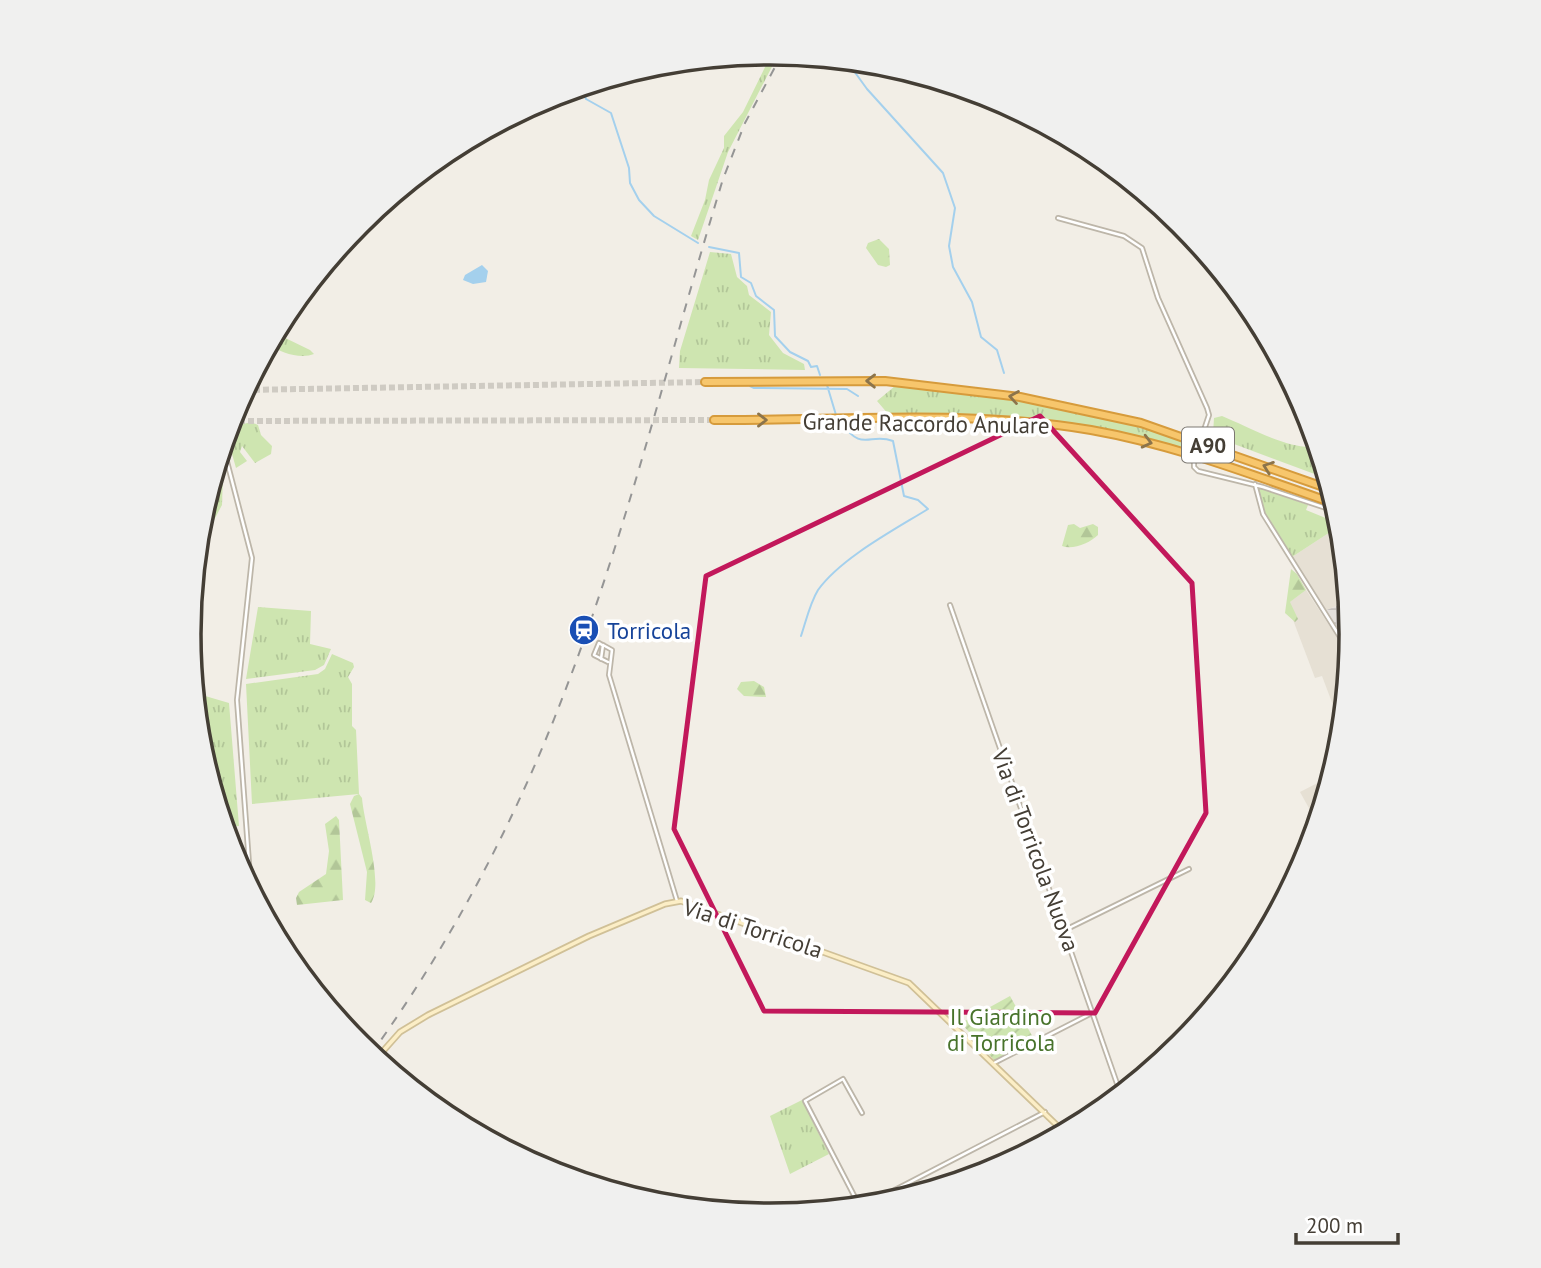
<svg xmlns="http://www.w3.org/2000/svg" width="1541" height="1268" viewBox="0 0 1541 1268" font-family="'PT Sans',sans-serif">
<style>
.residential{fill:#e6e0d4}
.industrial{fill:url(#industrial-grid)}
.grass{fill:url(#grass-tufts)}
.forest{fill:url(#forest-firs)}
.garden{fill:url(#garden-furrows)}
.water{fill:#a4d0ed}
.lines{fill:none;stroke-linecap:round;stroke-linejoin:round}
.stream{stroke:#a4d0ed;stroke-width:2}
.highway-tunnel{stroke:#cfcbc3;stroke-width:6;stroke-dasharray:6 3;stroke-linecap:butt}
.street-casing{stroke:#bdb6a9;stroke-width:6}
.secondary-casing{stroke:#d0c097;stroke-width:7}
.highway-casing{stroke:#d69b3c;stroke-width:10}
.street{stroke:#fff;stroke-width:2.5}
.secondary{stroke:#fceec6;stroke-width:3.5}
.highway{stroke:#f7c66c;stroke-width:6}
.rail{stroke:#959595;stroke-width:2;stroke-dasharray:9 9;stroke-linecap:butt}
.oneway{stroke:#8c744b}
.marked{fill:none;stroke:#c2185b;stroke-width:5;stroke-linejoin:round}
.labels{text-anchor:middle;dominant-baseline:central;stroke-width:7;stroke-linejoin:round;paint-order:stroke}
.shield{fill:#fff;stroke:#7c7872;stroke-width:2}
.shield-label{font-size:21px;font-weight:bold;fill:#443e35}
.street-label{font-size:23px;fill:#443e35;stroke:#fff}
.transit-label{font-size:23px;fill:#164399;stroke:#fff;text-anchor:start}
.park-label{font-size:23px;fill:#48732b;stroke:#fff}
.rim{fill:none;stroke:#443e35;stroke-width:3.5}
</style>
<defs>
<pattern id="industrial-grid" width="8" height="8" patternUnits="userSpaceOnUse" patternTransform="scale(1.75)"><rect width="8" height="8" fill="#e4e0db"/><path d="M0 4h8M4 0v8" fill="none" stroke="#c5c1bd"/></pattern>
<pattern id="grass-tufts" width="24" height="20" patternUnits="userSpaceOnUse" patternTransform="scale(1.75)"><rect width="24" height="20" fill="#cee5b0"/><path d="M3 7l-1-3M5 7V3M7 7l1-3M15 17l-1-3M17 17v-4M19 17l1-3" fill="none" stroke="#b2c698"/></pattern>
<pattern id="forest-firs" width="22" height="20" patternUnits="userSpaceOnUse" patternTransform="scale(1.75)"><rect width="22" height="20" fill="#cee5b0"/><path d="M5 1l3.5 6h-7zM16 11l3.5 6h-7z" fill="#b2c698"/></pattern>
<pattern id="garden-furrows" width="10" height="10" patternUnits="userSpaceOnUse" patternTransform="scale(1.75)"><rect width="10" height="10" fill="#cee5b0"/><path d="M-1 1l2-2M0 10L10 0M9 11l2-2" fill="none" stroke="#b2c698"/></pattern>
</defs>
<rect width="100%" height="100%" fill="#f2eee6"/>
<!-- residential -->
<path class="residential" d="M1341,525l8,76 -25,10 -32,-54z
M1306,590l44,67 -6,62 -5,2 -17,-45 -7,2 -28,-74z
M1333,775l-9,28 -14,7 -10,-18z"/>
<!-- industrial -->
<path class="industrial" d="M1349,601l3,33 -3,15 -25,-38z"/>
<!-- grass -->
<path class="grass" d="M772,53h7l-51,99 -30,88 -7,-4 14,-36 4,-20 15,-32v-12l19,-24z
M710,252l21,2 6,23 10,9 2,9 22,17 -2,23 14,18 21,11 1,6 -126,-2 1,-17z
M275,333l35,17 4,4c-12,5 -35,0 -44,-11z
M895,386c102,9 201,25 298,58l-2,7 -60,-16 -91,-15 -151,-5 -12,-14z
M1222,416c25,10 70,36 96,30l10,33 -110,-41 -5,-4 1,-16z
M251,422l7,3 3,10 11,11 -1,8 -16,9 -13,-17 -2,6 7,9 -11,7 -8,-28 4,-13z
M220,457l3,18 -1,30 -25,47 3,-32z
M1257,487l51,18 -2,5 27,11 3,-6 3,1 2,9 -49,32 -29,-45z
M258,607l53,4 -1,33 21,5 -7,16 -9,5 -69,9z
M332,654l21,9 1,4 -6,10 4,7v42l4,4 3,64 -107,10 -6,-120 72,-10 7,-5z
M195,693l34,10 10,123 -15,1 -24,-80z
M802,1100l27,54 -39,20 -20,-58z"/>
<!-- forest -->
<path class="forest" d="M879,239l10,10 1,16 -4,2 -8,-2 -12,-17 2,-5z
M1074,524l6,4 13,-4 5,3v8c-8,8 -25,15 -36,11l6,-21z
M1291,569l6,5 9,16 -16,12 8,17 -3,3 -10,-9z
M754,681l10,6 2,10 -22,-1 -7,-7 4,-7z
M359,794l3,4c2,26 22,86 9,105l-6,-3 2,-28 -17,-68 4,-8z
M336,816l3,4 4,80 -46,5 -1,-7 3,-6 27,-18 3,-23 -4,-27z"/>
<!-- garden -->
<path class="garden" d="M1010,996l25,45 -40,20 -34,-38z"/>
<!-- water -->
<path class="water" d="M482,265l6,6 -2,11 -13,2 -10,-4 2,-5z"/>
<g class="lines">
<!-- stream -->
<path class="stream" d="M846,60l21,29 76,84 12,35 -6,38 4,21 19,35 9,35 16,13 7,23
M581,87l5,12 25,14 18,55 1,15 9,17 15,16 44,27
M508,118l76,-22
M709,247l30,6 2,24 10,6 5,13 18,14 1,26 15,16 18,9 3,6 6,-1 3,9
M827,385l9,30
M750,386l4,2 93,1 11,7
M801,636c5,-15 9,-33 17,-46 23,-32 76,-60 110,-81l-10,-9 -14,-4 -11,-55c-23,-9 -31,12 -51,-18"/>
<!-- highway-tunnel -->
<path class="highway-tunnel" d="M245,390l460,-8
M230,421l484,-1"/>
<!-- street casing -->
<g class="street-casing">
<path id="street" d="M1058,218l66,18 18,12 16,50 49,110 2,7 -7,21
M223,446l29,112 -15,142 14,190
M1194,460v7l4,4 65,16 75,25
M1255,484l8,30 87,139
M950,605l171,490
M602,645l-3,-2 -5,12 14,7
M603,645l9,5 -3,25 68,226
M601,659l2,-14
M1065,930l124,-61
M994,1063l98,-50
M860,1207l-55,-106 38,-22 19,34
M862,1207l183,-95"/>
</g>
<!-- secondary casing -->
<g class="secondary-casing">
<path id="secondary" d="M376,1059l24,-27 28,-17 161,-79 76,-32 16,-3 228,82 156,150"/>
</g>
<!-- highway casing -->
<g class="highway-casing">
<path id="highway" d="M705,382l180,-1 135,16 121,26 191,67
M714,420c125,1 254,-11 377,10 85,15 164,46 245,74"/>
</g>
<!-- street -->
<use href="#street" class="street"/>
<!-- secondary -->
<use href="#secondary" class="secondary"/>
<!-- highway -->
<use href="#highway" class="highway"/>
<!-- rail -->
<path class="rail" d="M371,1054c80,-111 145,-234 194,-363 64,-166 106,-342 158,-512l22,-56 37,-69"/>
</g>
<!-- one-way arrows -->
<defs><path id="oneway-chevron" d="M-2-3.5L2.5 0L-2 3.5" fill="none" stroke-width="1.6" stroke-linecap="round" stroke-linejoin="round" transform="scale(1.75)"/></defs>
<g class="oneway">
<use href="#oneway-chevron" transform="translate(871 381) rotate(-179)"/>
<use href="#oneway-chevron" transform="translate(1014 397) rotate(-171)"/>
<use href="#oneway-chevron" transform="translate(762 420)"/>
<use href="#oneway-chevron" transform="translate(1147 442) rotate(14)"/>
<use href="#oneway-chevron" transform="translate(1268 467) rotate(-160)"/>
</g>
<!-- marked area -->
<path class="marked" d="M1040,416l152,167 14,230 -111,200 -331,-2 -90,-182 32,-253z"/>
<!-- icons -->
<defs>
<g id="station-disc" transform="scale(1.575)"><circle r="9.5" fill="#1a4fb4" stroke="#fff"/><path d="M-3-6H3Q5-6 5-4V2Q5 4 3 4L4.5 6H3L1.5 4h-3L-3 6H-4.5L-3 4Q-5 4-5 2V-4Q-5-6-3-6ZM-3.5-4v3h7v-3ZM-3.5 1v1.5H-2V1ZM2 1v1.5H3.5V1Z" fill="#fff"/></g>
</defs>
<g fill-rule="evenodd">
<use href="#station-disc" x="584" y="630"/>
</g>
<g class="labels">
<!-- shield labels -->
<rect class="shield" x="1182" y="427.5" width="52" height="35" rx="5"/>
<g class="shield-label">
<text x="1208" y="445">A90</text>
</g>
<!-- street labels -->
<g class="street-label">
<text transform="translate(926 423) rotate(1)">Grande Raccordo Anulare</text>
<text transform="translate(1036 850) rotate(70)">Via di Torricola Nuova</text>
<text transform="translate(753 928) rotate(18)">Via di Torricola</text>
</g>
<!-- transit labels -->
<g class="transit-label">
<text x="607" y="630">Torricola</text>
</g>
<!-- park labels -->
<g class="park-label">
<text x="1001" y="1016">Il Giardino<tspan x="1001" dy="26">di Torricola</tspan></text>
</g>
</g>
<!-- crop -->
<path d="M0 0H1541V1268H0ZM201 634a569 569 0 1 1 1138 0a569 569 0 1 1-1138 0Z" fill="#f0f0ef" fill-rule="evenodd"/>
<path class="rim" d="M201 634a569 569 0 1 1 1138 0a569 569 0 1 1-1138 0Z"/>
<!-- scale -->
<path d="M1296 1233v10h102v-10" fill="none" stroke="#443e35" stroke-width="3.5"/>
<text x="1306" y="1233" font-size="21" fill="#443e35" stroke="#ffffff" stroke-width="5" paint-order="stroke">200 m</text>
</svg>
